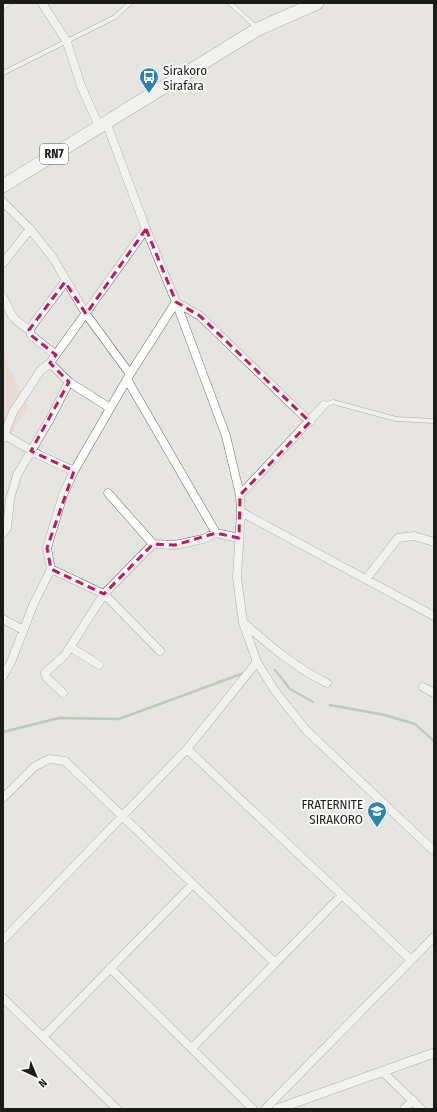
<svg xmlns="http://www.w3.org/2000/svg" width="437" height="1112" viewBox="0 0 437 1112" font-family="'Fira Sans Condensed',sans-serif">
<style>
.green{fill:#ebcec7}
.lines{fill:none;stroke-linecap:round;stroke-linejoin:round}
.stream{stroke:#88a98d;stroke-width:2.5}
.service-casing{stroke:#676663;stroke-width:5}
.minor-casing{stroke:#676663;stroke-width:9}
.tertiary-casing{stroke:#676663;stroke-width:10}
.trunk-casing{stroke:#676663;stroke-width:14}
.service{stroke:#fff;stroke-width:4}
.minor{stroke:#fff;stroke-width:8}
.tertiary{stroke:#fff;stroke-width:9}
.trunk{stroke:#fff;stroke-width:13}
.marked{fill:none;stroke:#c2185b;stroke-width:3;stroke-dasharray:8 5;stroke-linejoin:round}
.labels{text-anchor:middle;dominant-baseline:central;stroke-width:3.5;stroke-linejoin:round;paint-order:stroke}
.shield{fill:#fff;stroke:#5f5f5e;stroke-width:1}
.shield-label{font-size:12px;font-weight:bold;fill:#1b1b19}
.poi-label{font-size:13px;fill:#1b1b19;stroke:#fff;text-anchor:start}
</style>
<rect width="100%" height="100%" fill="#e6e5e1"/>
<!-- green -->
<path class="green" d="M3,353l25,54 -25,41z"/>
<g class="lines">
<!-- stream -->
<path class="stream" d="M275,670l15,19 23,13
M330,705l55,10 30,9 19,17
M3,732l56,-14 60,1 125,-46"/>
<!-- service casing -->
<g class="service-casing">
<path id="service" d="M230,3l27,25
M3,7l6,-4
M3,73l112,-56 15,-14
M324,405l9,-3 63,17 38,2"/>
</g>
<!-- minor casing -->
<g class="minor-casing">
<path id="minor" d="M42,3l25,39 14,44 18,40
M106,122l40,107 30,73 50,134 14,59 1,17 -4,65 6,46 14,39 18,29 31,39 128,121
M3,202l27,27 23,29 33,56 44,60
M3,263l27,-34
M3,297c10,20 6,19 26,33
M56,355l-24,-19 -3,-6 36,-48
M50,363l19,19 41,26
M128,381l88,152
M5,435l34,20 35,16 56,-97 46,-72 24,14 110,106
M3,438l10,-26 28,-42 9,-7 96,-134
M108,493l45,51
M240,495l84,-90
M241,512l193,104
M3,533l4,-5 3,-29 7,-24 33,-56 19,-37
M51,569l53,25 49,-50 22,1 28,-6 13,-6 23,5
M366,579l32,-41 16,-2 20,6
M3,619l20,11
M244,623c26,23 52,45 83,60
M70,647l29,18
M3,676l8,-14 23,-59 17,-34 -4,-21 16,-53 11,-24
M423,687l11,6
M63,693l-16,-15 -2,-5 20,-18 39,-61 56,57
M187,749l224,211
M3,798l31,-31 15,-8 16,2 210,202
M3,940l184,-191 70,-87
M110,968l143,141
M3,998l114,111
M43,1037l150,-153
M192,1048l150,-153
M382,1071l39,38
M265,1109l169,-172
M404,1109l9,-9"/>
</g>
<!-- tertiary casing -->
<g class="tertiary-casing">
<path id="tertiary" d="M277,1109l157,-56"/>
</g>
<!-- trunk casing -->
<g class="trunk-casing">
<path id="trunk" d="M3,186l255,-157 59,-26"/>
</g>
<!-- service -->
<use href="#service" class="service"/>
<!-- minor -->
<use href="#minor" class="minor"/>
<!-- tertiary -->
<use href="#tertiary" class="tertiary"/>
<!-- trunk -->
<use href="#trunk" class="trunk"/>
</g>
<!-- marked area -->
<path d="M0 0H437V1112H0ZM146,229l30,73 24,14 110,106 -70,73 -1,43 -23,-5 -41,12 -22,-1 -49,50 -53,-25 -4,-21 27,-77 -43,-20 38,-69 -19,-19 6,-8 -24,-19 -3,-6 36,-48 21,32z" fill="#e6e5e1" fill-opacity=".55" fill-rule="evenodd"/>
<path class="marked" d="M146,229l30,73 24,14 110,106 -70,73 -1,43 -23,-5 -41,12 -22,-1 -49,50 -53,-25 -4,-21 27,-77 -43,-20 38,-69 -19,-19 6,-8 -24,-19 -3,-6 36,-48 21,32z"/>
<!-- icons -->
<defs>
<g id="bus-pin" transform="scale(1)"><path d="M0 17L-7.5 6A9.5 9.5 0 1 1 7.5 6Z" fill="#2a84b2" stroke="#fff"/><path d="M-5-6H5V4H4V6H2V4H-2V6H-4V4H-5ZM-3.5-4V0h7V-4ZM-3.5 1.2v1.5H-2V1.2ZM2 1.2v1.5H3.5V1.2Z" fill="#fff"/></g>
<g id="school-pin" transform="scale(1)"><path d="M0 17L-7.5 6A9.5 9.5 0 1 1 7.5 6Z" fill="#2a84b2" stroke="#fff"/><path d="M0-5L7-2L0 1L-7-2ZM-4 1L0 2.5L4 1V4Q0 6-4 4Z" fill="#fff"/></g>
</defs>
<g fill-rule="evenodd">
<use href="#bus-pin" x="149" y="77"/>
<use href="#school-pin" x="377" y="811"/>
</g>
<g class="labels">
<!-- shield labels -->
<rect class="shield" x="40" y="144" width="28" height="20" rx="3"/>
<g class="shield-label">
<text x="54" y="154">RN7</text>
</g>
<!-- poi labels -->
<g class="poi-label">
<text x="163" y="70">Sirakoro<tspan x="163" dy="15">Sirafara</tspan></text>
<text x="363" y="804" text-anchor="end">FRATERNITE<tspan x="363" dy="15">SIRAKORO</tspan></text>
</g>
</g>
<!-- border -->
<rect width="437" height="1112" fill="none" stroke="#1b1b19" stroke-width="8"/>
<!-- north arrow -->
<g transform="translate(36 1076) rotate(136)" stroke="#ffffff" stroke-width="3" paint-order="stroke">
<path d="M0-3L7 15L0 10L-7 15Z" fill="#1b1b19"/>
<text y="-6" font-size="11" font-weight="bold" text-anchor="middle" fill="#1b1b19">N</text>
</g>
</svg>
